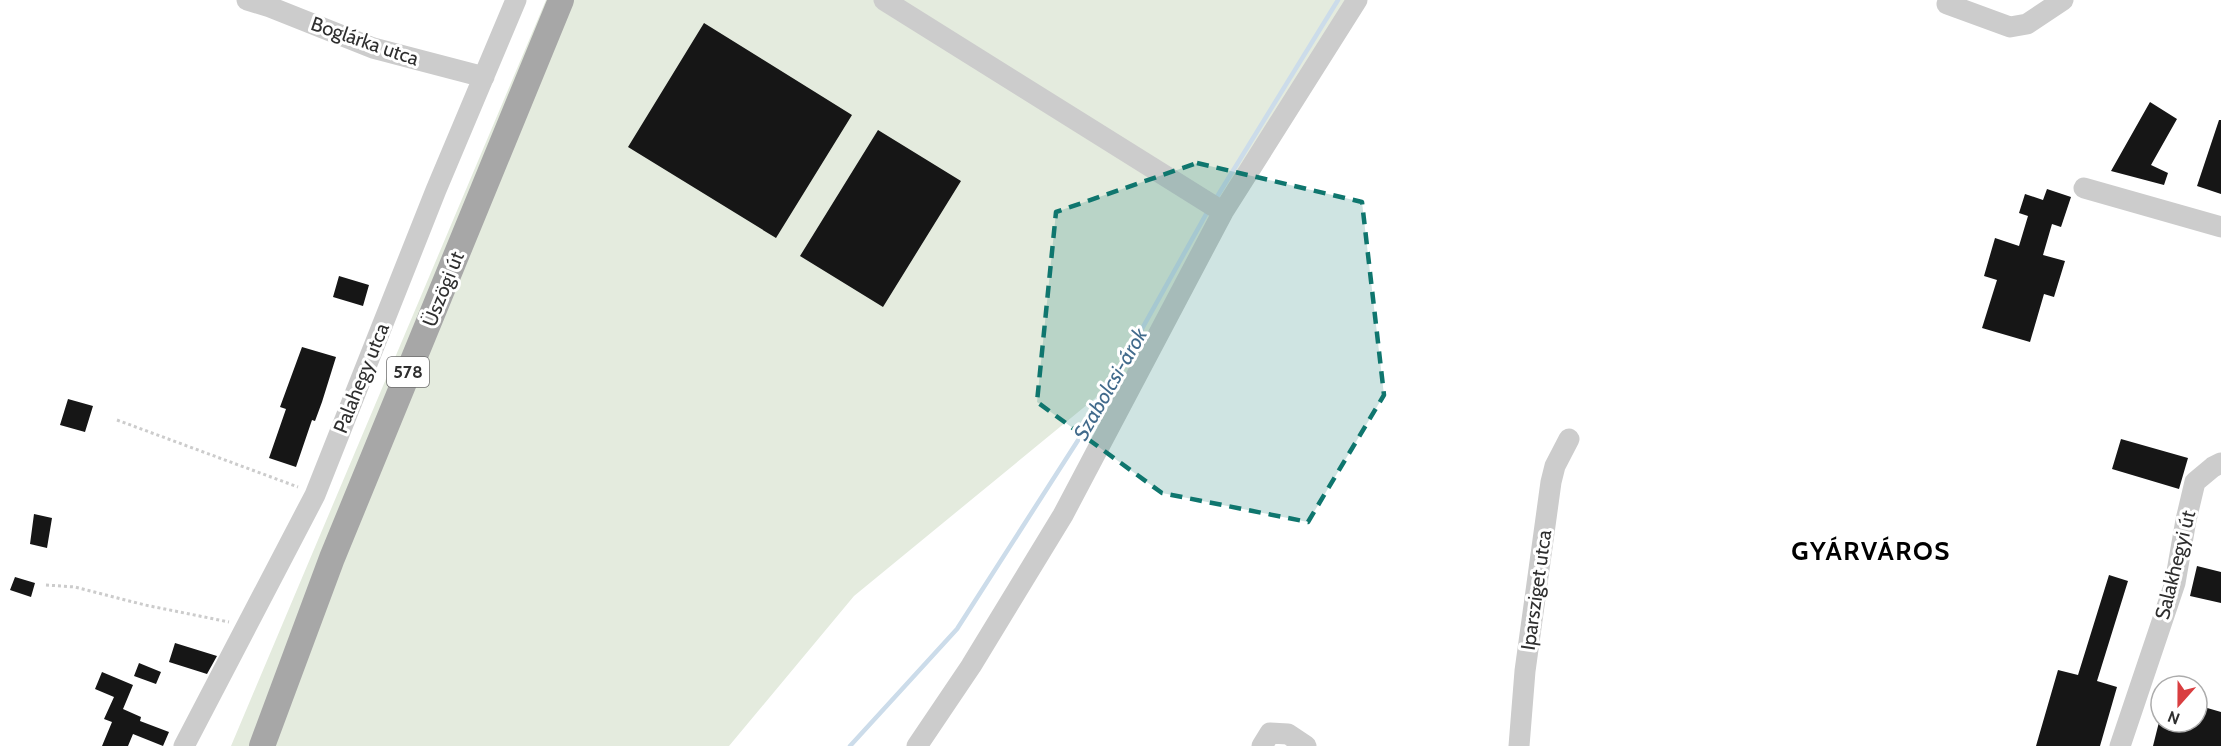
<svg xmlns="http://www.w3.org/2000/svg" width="2221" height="746" viewBox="0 0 2221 746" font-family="Cabin,sans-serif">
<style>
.green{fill:#e4ebde}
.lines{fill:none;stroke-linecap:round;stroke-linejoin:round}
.stream{stroke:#ccdcea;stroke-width:4.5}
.building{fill:#161616}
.path{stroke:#ccc;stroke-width:3;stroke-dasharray:3 3;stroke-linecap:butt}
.minor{stroke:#ccc;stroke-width:21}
.major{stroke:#a7a7a7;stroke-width:26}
.marked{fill:#0f766e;fill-opacity:0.2;stroke:#0f766e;stroke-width:4.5;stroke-dasharray:12 8;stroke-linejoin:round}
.labels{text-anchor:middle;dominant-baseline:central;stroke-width:6;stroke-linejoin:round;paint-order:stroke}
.shield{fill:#fff;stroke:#6d6d6d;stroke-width:1.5}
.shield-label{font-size:18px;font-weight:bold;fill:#2f2f2f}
.street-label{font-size:20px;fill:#2f2f2f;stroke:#fff}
.water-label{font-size:21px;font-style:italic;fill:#426b8c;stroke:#fff}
.district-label{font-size:26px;font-weight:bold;letter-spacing:1.5px;fill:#000;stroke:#fff}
</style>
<rect width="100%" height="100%" fill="#fff"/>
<!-- green -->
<path class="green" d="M546,0h800l-219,372 -273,224 -125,150h-498z"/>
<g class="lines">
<!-- stream -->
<path class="stream" d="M1215,200l123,-200
M850,746l107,-117 134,-209 118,-211"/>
</g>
<!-- building -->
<path class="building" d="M704,23l148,92 -76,123 -148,-91z
M2150,102l27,17 -26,46 17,8 -4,12 -53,-14z
M2219,120h2v74l-24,-8z
M878,130l83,51 -78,126 -83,-51z
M2047,189l24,8 -10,30 -9,-3 -9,31 22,6 -11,36 -10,-3 -14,48 -48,-14 15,-48 -13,-4 11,-38 24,8 9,-30 -9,-3 6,-19 18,6z
M339,276l30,9 -6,21 -30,-9z
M302,347l34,10 -14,45 -7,19 -3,-1 -16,47 -27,-9 17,-49 -6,-2z
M68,399l25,7 -8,26 -25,-7z
M2121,439l67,19 -9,31 -67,-20z
M34,514l18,4 -5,30 -17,-4z
M2197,566l24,6v31l-31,-7z
M2109,575l19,6 -31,100 20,6 -17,59h-64l22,-76 20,5z
M15,577l20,6 -4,14 -21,-7z
M175,643l42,13 -10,18 -38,-12z
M139,663l22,9 -5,12 -22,-8z
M102,672l31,13 -10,24 18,8 -1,4 29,11 -6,14 -30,-12 -5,12h-26l10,-24 -8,-3 10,-22 -19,-8z
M2197,705l24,7v34h-68l6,-24h38z"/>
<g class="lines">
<!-- path -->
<path class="path" d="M117,420l181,67
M46,585l29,2 70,18 84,17"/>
<!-- minor -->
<path class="minor" d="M247,0l23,7 103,41 111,29
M884,0l339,212
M1947,4l63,23 17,-3 36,-24
M2084,188l137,39
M184,746l131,-251 121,-305 80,-190
M917,746l54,-80 92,-151 160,-303 134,-212
M1262,746l8,-13 18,1 18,12
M1519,746l6,-75 26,-189 4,-16 14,-27
M2120,746l55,-163 11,-63 9,-38 18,-15 8,-4"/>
<!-- major -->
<path class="major" d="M262,746l70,-188 229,-558"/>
</g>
<!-- marked area -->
<path class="marked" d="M1197,163l165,39 22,193 -76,127 -146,-29 -125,-91 19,-190z"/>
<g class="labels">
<!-- shield labels -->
<rect class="shield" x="387" y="357" width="42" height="30" rx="4.5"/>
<g class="shield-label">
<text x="408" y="372">578</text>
</g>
<!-- street labels -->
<g class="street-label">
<text transform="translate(365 41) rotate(19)">Boglárka utca</text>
<text transform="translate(443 289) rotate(-68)">Üszögi út</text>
<text transform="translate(361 378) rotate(-68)">Palahegy utca</text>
<text transform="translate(2175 565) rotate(-76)">Salakhegyi út</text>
<text transform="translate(1536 590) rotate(-82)">Iparsziget utca</text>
</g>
<!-- water labels -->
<g class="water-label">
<text transform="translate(1110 384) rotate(-60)">Szabolcsi-árok</text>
</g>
<!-- district labels -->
<g class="district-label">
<text x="1871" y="551">GYÁRVÁROS</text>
</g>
</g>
<!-- north arrow -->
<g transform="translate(2179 704) rotate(201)"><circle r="28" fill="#ffffff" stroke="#acacac" stroke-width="1.5"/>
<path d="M0-4.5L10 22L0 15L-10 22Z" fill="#d93e40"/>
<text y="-9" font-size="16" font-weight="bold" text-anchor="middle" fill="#2f2f2f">N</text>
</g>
</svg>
